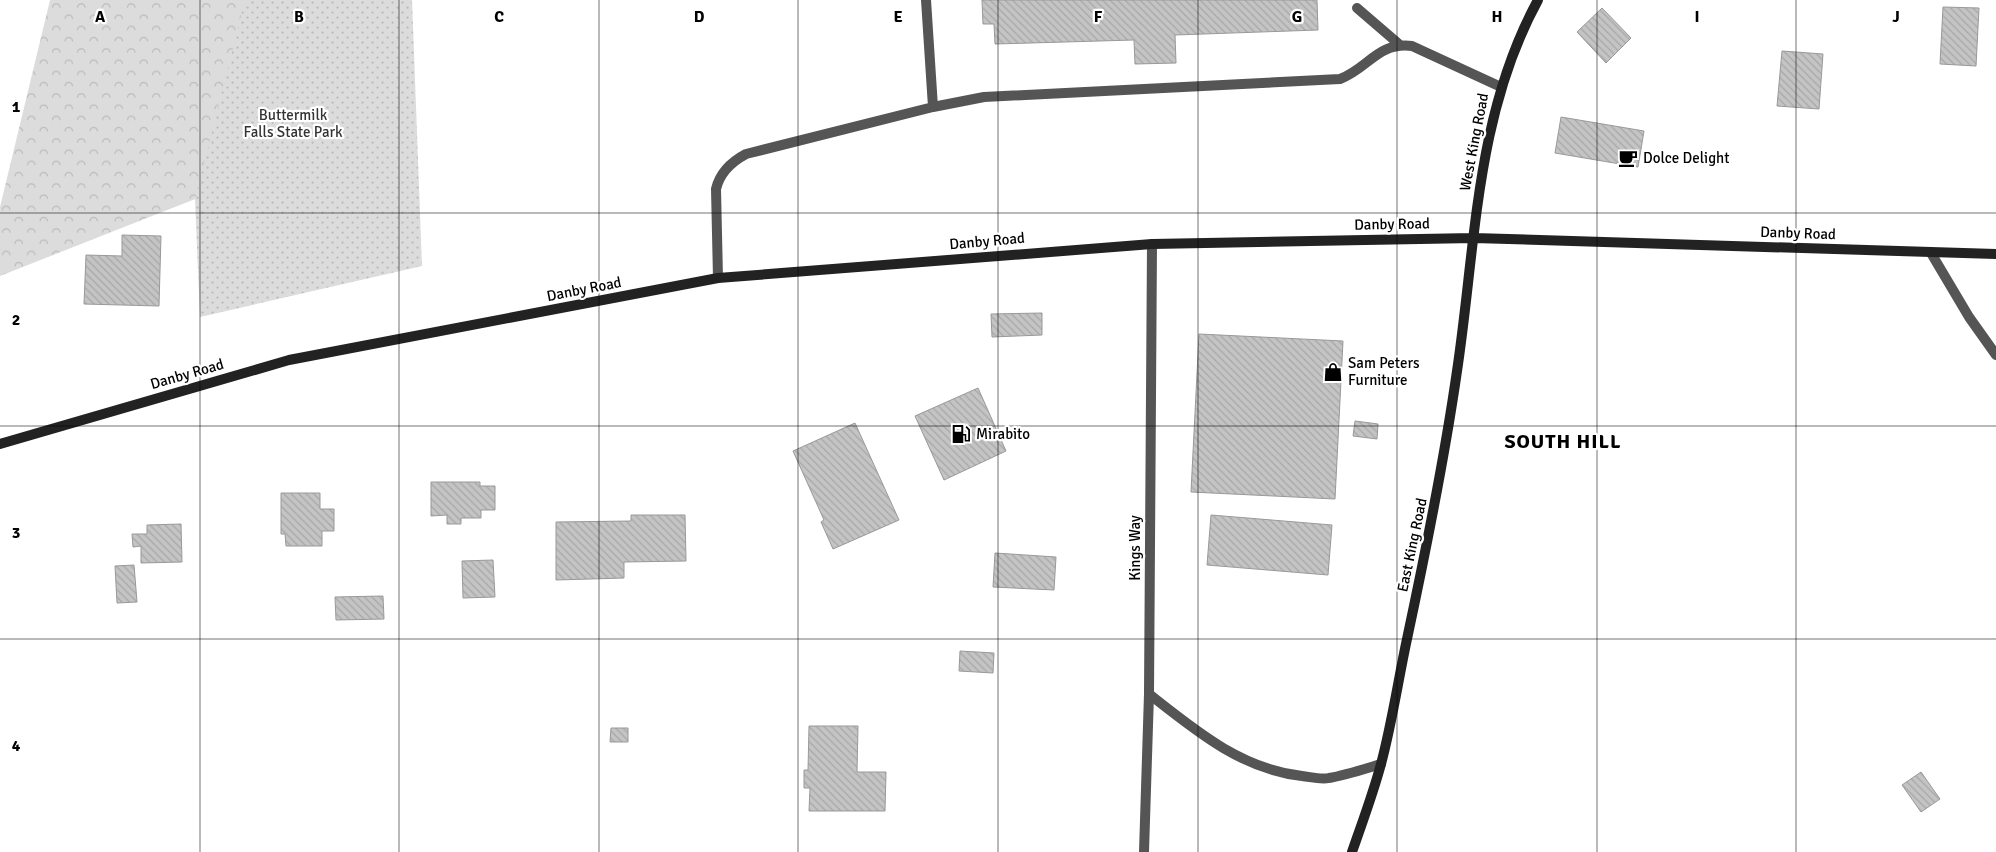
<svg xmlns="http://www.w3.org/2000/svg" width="1996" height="852" viewBox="0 0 1996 852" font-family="Signika,sans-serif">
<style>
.green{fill:url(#green-dots)}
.forest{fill:url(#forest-crowns)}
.building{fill:url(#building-back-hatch);stroke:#999}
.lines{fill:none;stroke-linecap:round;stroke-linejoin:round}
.lane{stroke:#555;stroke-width:10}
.street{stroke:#555;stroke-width:10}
.secondary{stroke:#222;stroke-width:10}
.grid{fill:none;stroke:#000;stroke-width:1;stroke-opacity:0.55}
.labels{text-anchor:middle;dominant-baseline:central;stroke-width:4.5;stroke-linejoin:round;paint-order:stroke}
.park-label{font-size:15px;fill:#333;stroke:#fff}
.street-label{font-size:15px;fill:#000;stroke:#fff}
.poi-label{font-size:15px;fill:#000;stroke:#fff;text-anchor:start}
.district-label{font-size:20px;font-weight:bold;letter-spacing:1px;fill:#000;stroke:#fff}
.grid-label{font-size:16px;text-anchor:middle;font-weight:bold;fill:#000;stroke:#fff;stroke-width:4.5;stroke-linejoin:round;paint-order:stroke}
</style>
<defs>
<pattern id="green-dots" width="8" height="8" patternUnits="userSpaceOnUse" patternTransform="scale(1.25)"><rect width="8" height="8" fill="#dcdcdc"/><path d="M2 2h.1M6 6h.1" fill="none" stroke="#bbb" stroke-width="1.8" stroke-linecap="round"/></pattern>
<pattern id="forest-crowns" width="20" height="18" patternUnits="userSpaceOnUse" patternTransform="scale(1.25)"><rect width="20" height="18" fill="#dcdcdc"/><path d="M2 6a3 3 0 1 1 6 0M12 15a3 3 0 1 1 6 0" fill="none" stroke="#bbb"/></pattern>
<pattern id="building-back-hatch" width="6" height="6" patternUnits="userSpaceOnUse" patternTransform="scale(1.25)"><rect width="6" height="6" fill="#c4c4c4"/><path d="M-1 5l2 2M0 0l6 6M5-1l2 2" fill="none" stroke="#a7a7a7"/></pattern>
</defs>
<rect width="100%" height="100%" fill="#fff"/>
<!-- green -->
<path class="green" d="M84,0h328l10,266 -222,51 -5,-118 -102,39z"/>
<!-- forest -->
<path class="forest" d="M50,0h195l-50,199 -195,77v-69z"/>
<!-- building -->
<path class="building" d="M982,0h335l1,30 -143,5 1,28 -41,1 -1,-24 -139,4 -1,-20h-11z
M1943,7l36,1 -3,58 -36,-2z
M1602,8l29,30 -25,25 -29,-31z
M1782,51l41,3 -4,55 -42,-3z
M1561,117l83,14 -6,36 -83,-14z
M122,235l39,1 -2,70 -75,-2 2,-49 36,1z
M1042,313v22l-50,2 -1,-23z
M1199,334l144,7 -8,158 -144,-7z
M978,388l28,63 -62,29 -29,-64z
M1355,421l23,3 -1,15 -24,-3z
M855,423l44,97 -66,29 -12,-27 3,-2 -31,-69z
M431,482h49v4h15v24h-14v8h-20v6h-14v-9l-16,1z
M281,493h39v16h14v22h-12v15h-36l-1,-12h-4z
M631,515h54l1,46 -62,1v16l-68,2v-58l75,-1z
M1211,515l121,10 -4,50 -121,-10z
M181,524l1,38 -41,1v-17l-8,1 -1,-13h15v-9z
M995,553l61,4 -2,33 -61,-3z
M493,560l2,37 -32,1 -1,-37z
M134,565l3,37 -20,1 -2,-37z
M383,596l1,23 -48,1 -1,-23z
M960,651l34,2 -1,20 -34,-2z
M809,726h49l-1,46h29l-1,39h-76l1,-23h-6v-18h4z
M611,728h17v14h-18z
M1921,772l19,27 -19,13 -19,-27z"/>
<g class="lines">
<!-- lane -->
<path class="lane" d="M926,0l7,107
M1357,8l43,37
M1931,253l38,64 27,38
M718,278l-2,-89c4,-17 15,-27 30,-35l187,-47 51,-10 356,-18c29,-11 37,-37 72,-33l89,41
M1149,694c47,37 92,75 153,82 9,1 19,4 27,2 17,-3 35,-9 52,-14"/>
<!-- street -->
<path class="street" d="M1144,852l5,-158 3,-450"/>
<!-- secondary -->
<path class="secondary" d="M0,444l289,-84 429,-82 434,-34 322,-6 522,16
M1352,852c10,-29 21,-58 29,-88 11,-41 17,-83 26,-125 19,-89 37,-177 50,-268 19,-126 18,-256 81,-371"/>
</g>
<!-- grid -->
<path class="grid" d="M200,0v852M399,0v852M599,0v852M798,0v852M998,0v852M1198,0v852M1397,0v852M1597,0v852M1796,0v852M0,213h1996M0,426h1996M0,639h1996"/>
<!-- icons -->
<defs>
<g id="cafe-bare" transform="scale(1.5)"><path d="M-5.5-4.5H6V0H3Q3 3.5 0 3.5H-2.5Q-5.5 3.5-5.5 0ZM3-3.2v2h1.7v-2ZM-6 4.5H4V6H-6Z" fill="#000" stroke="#fff" stroke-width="2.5" paint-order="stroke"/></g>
<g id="shop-bare" transform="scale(1.5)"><path d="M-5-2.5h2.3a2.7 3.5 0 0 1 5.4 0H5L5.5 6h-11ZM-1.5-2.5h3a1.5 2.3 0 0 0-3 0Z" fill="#000" stroke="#fff" stroke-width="2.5" paint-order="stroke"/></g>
<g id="fuel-bare" transform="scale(1.5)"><path d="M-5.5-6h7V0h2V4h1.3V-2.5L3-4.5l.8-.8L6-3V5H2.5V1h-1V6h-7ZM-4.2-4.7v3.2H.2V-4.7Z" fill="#000" stroke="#fff" stroke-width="2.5" paint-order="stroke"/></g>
</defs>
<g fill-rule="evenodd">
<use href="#cafe-bare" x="1628" y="158"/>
<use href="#shop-bare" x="1333" y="372"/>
<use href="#fuel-bare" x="961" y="434"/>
</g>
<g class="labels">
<!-- park labels -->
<g class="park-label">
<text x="293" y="115">Buttermilk<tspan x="293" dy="17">Falls State Park</tspan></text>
</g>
<!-- street labels -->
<g class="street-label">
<text transform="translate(1474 142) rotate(-79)">West King Road</text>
<text transform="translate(1392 224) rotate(-1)">Danby Road</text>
<text transform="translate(1798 233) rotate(2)">Danby Road</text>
<text transform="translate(987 241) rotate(-5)">Danby Road</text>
<text transform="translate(584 289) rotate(-11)">Danby Road</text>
<text transform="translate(187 374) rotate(-16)">Danby Road</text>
<text transform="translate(1412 545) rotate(-78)">East King Road</text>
<text transform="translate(1135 548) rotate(-90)">Kings Way</text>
</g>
<!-- poi labels -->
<g class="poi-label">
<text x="1643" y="158">Dolce Delight</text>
<text x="1348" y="363">Sam Peters<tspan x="1348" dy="17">Furniture</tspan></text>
<text x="976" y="434">Mirabito</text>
</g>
<!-- district labels -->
<g class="district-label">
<text x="1563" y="441">SOUTH HILL</text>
</g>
</g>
<g class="grid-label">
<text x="100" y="22">A</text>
<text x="299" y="22">B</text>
<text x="499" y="22">C</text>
<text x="699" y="22">D</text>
<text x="898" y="22">E</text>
<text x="1098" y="22">F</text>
<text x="1297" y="22">G</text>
<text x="1497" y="22">H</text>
<text x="1697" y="22">I</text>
<text x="1896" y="22">J</text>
<text x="16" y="112">1</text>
<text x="16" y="325">2</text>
<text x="16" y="538">3</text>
<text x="16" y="751">4</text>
</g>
</svg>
